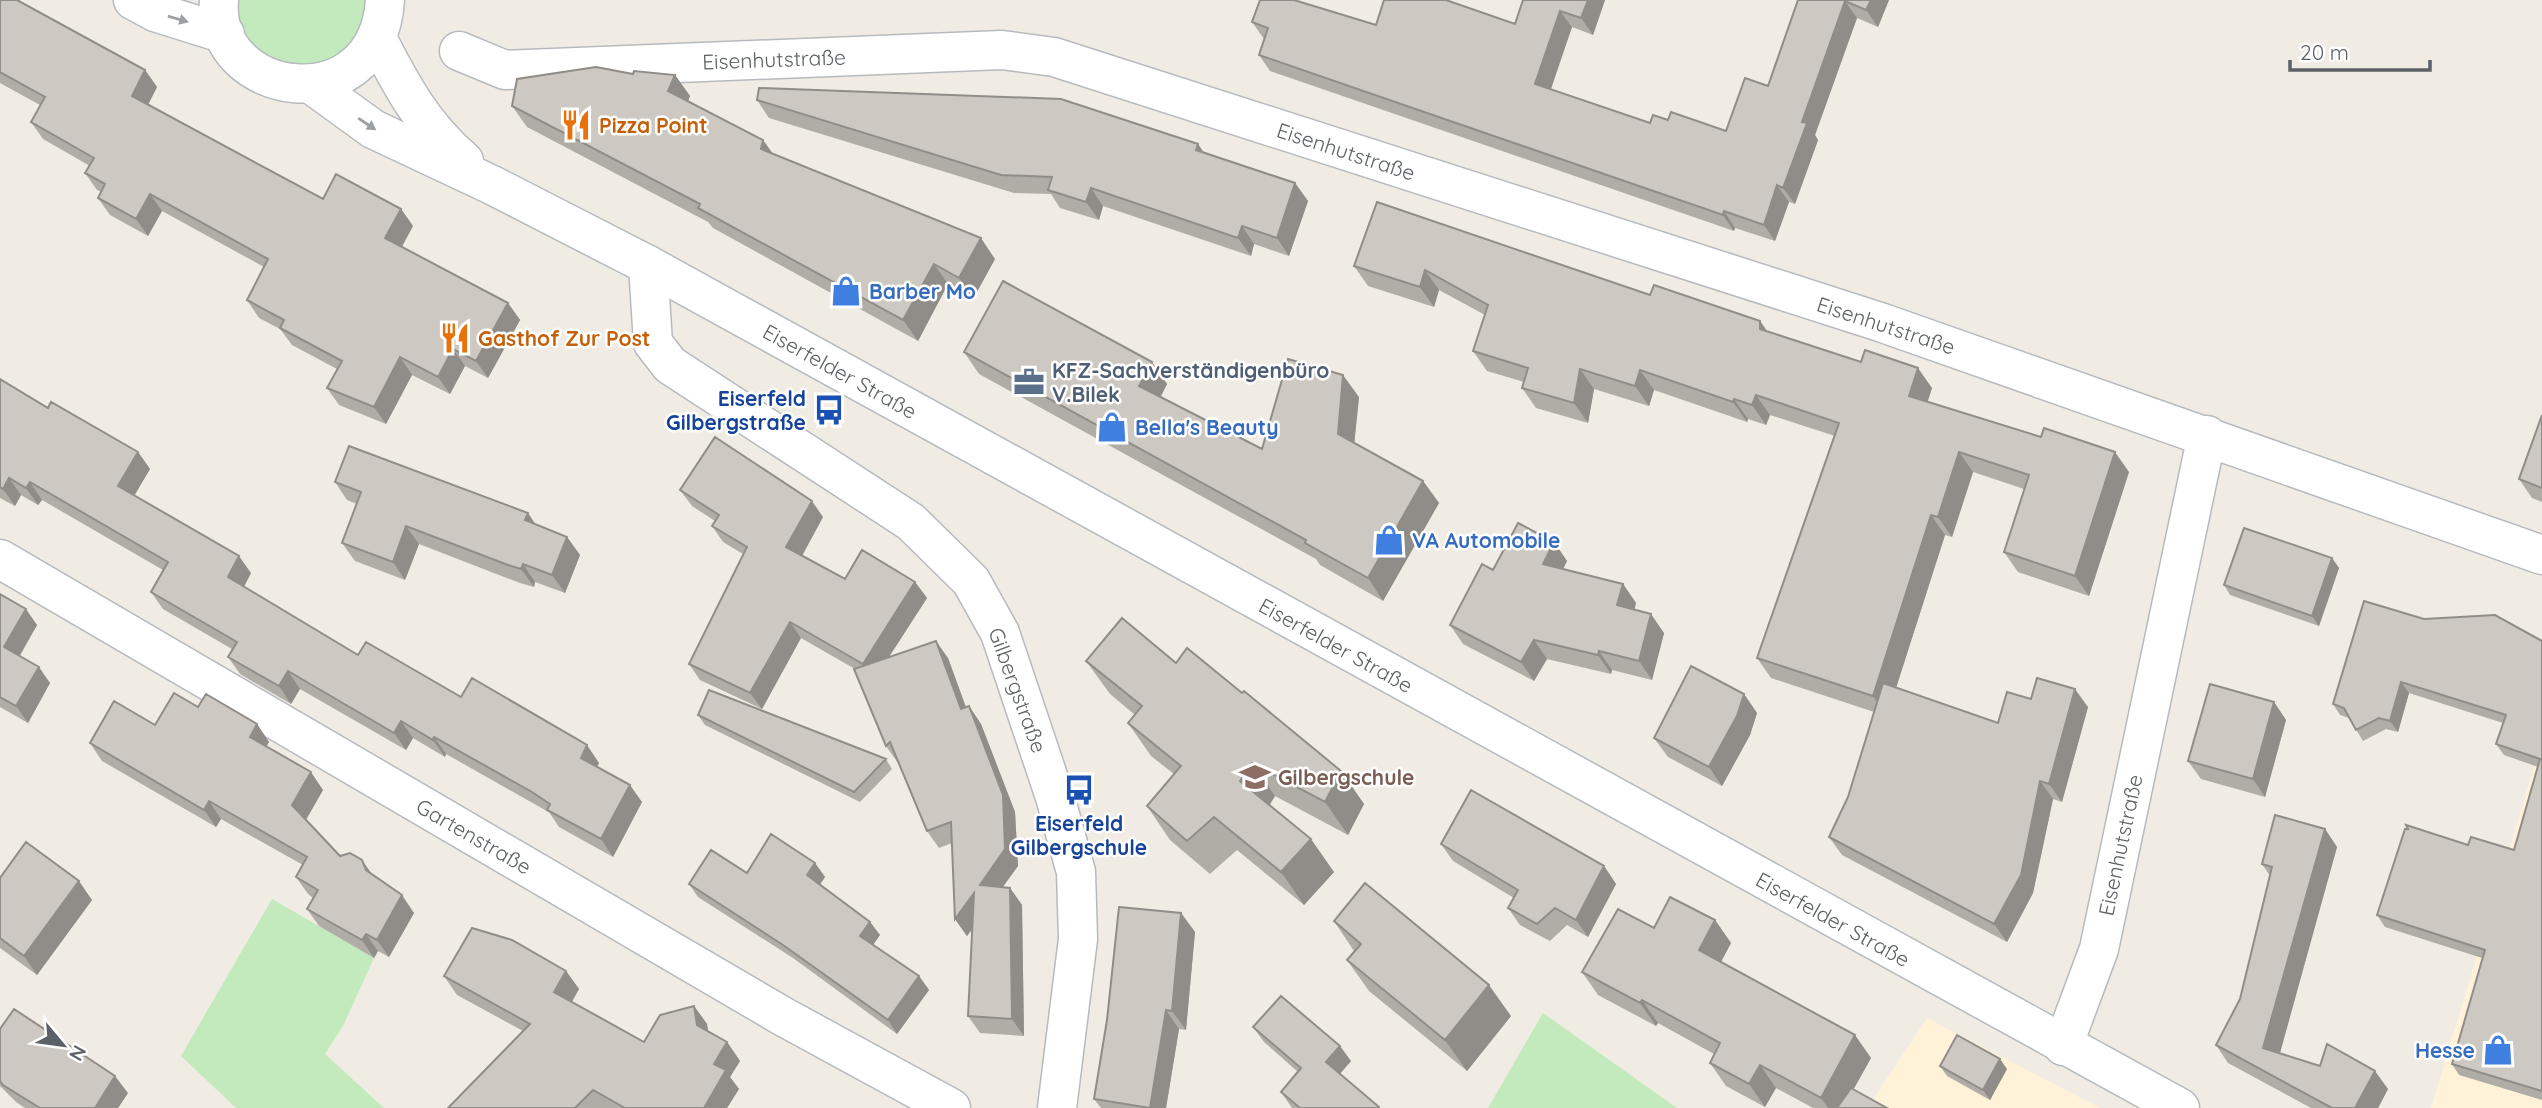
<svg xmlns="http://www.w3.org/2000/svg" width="2542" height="1108" viewBox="0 0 2542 1108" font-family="Quicksand,sans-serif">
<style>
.commercial{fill:#fff2d9}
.green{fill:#c2eabd}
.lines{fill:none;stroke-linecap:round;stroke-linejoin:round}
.minor-casing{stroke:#b6babf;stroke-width:41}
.secondary-casing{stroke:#b5babf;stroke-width:41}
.minor{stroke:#fff;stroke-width:38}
.secondary{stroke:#fff;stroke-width:38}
.wall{fill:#b0ada7}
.shaded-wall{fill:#908d88}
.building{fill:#cdc9c2;stroke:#908d88;stroke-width:2}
.oneway{fill:#9da0a3}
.labels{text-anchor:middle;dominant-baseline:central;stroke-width:5;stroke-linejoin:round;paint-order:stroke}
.street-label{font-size:21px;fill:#5b6166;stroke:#fff}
.food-label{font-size:21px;font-weight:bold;fill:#c56008;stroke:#fff;text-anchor:start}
.shop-label{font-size:21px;font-weight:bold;fill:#366cbe;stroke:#fff;text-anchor:start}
.service-label{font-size:21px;font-weight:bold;fill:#4e5e75;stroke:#fff;text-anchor:start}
.transit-label{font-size:21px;font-weight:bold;fill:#164399;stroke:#fff;text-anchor:end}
.education-label{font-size:21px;font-weight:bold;fill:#785e54;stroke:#fff;text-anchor:start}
</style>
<rect width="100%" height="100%" fill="#f0ece3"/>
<!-- commercial -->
<path class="commercial" d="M2542,741v367h-111z
M1927,1018l173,90h-233z"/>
<!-- green -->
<path class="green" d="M219,0h166l-24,61 -101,13z
M272,899l102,59 -31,68 -18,28 59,54h-148l-55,-52z
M1543,1013l134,95h1h-190z"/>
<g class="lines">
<!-- minor casing -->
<g class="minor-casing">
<path id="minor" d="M459,51l46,19 497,-20 52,7 826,265 662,233
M648,265l5,78 17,22 241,157 60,59 29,52 55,164 21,75 2,67 -21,169
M0,559l784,458 167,91
M2063,1046l36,-97 108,-514"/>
</g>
<!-- secondary casing -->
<g class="secondary-casing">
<path id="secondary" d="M133,0l22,12 70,22
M219,0c-9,98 158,124 166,0
M377,38c24,47 46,88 87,123
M311,84l62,45 119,56 156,80 1532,843"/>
</g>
<!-- minor -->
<use href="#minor" class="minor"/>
<!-- secondary -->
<use href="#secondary" class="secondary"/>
</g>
<!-- wall -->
<path class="wall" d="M0,0l145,70 12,17 -9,17 175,95 78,10 12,17 -11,21 106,56 12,17 -32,58 -23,-12 -15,28 -38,-19 -26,49 -47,-19 -12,-17 10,-19 -45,-24 -12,-16 -21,-11 -12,-18 17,-33 -102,-56 -14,25 -38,-21 -12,-17 3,-6 -4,-2 -12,-17 5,-7 -47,-27 -12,-17 9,-17 -40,-22z
M1523,0h82l-12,35 -21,-8 -22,62 100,34 18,-3 58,11 42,-45 30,-86h91l-11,27 -21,-9 -42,117 3,5 -23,64 -6,-2 -14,39 -40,-13 -1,3 -464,-160 -11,-16 5,-16 -12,-17 124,3 139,-1z
M633,74l42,1 15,21 -2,5 75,39 10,14 222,105 -22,40 -25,-15 -30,57 -205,-113 -5,-6 -181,-95 -15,-21z
M757,100l441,44 6,9 91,30 13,18 -19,55 -35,-12 -3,12 -148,-50 -4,14 -39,-12 -9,-14 -37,-1 -245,-75z
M1377,202l273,93 110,26 7,10 165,57 -5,14 202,70 -40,124 -71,-24 -14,-20 20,-63 -51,-17 -21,65 -7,-2 -49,153 102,35 33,-24 57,8 -26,95 -9,-3 -20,94 -26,49 -165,-87 -13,-18 19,-40 26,-85 -103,-34 -14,-20 78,-222 -65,-21 -4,10 -18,-6 -1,3 -93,-32 -5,16 -55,-17 -6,34 -52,-15 -14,-20 2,-6 -37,-11 -14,-20 12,-36 -46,-25 -5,17 -66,-21 -14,-20z
M964,352l188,10 15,22 -6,13 101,52 97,-52 -5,46 69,38 16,22 -56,98 -63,-36 -4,-6 -337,-185z
M0,379l48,29 90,44 12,17 -16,26 117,78 -7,14 114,68 103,42 138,66 -2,4 45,35 -29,55 -54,-30 -10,-15 -4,-2 -99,-56 -1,3 -32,-19 -7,12 -106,-61 -9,15 -51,-30 -12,-17 4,-8 -69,-40 -12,-17 12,-22 -121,-70 -4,5 -17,-10 -6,11 -15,-8z
M2542,415v87l-10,-4 -13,-19z
M335,482l201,43 31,12 13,18 -15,38 -30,-11 -1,5 -14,-4 -101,-39 -14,36 -50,-19 -13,-18 15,-39 -10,-4z
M680,490l143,27 -21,39 43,23 70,3 12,16 -38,59 59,1 18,49 3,-1 12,18 34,88 3,54 -16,21 8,1 12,17 2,131 -44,-3 -12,-17 4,-86 -5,6 -12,-17 -3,-76 -13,5 -12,-17 -29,-68 -12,-17 -31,-77 -54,-31 -39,71 -62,-29 -11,-16 54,-110 -20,-12 -11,-16 3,-5 -23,-15z
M1554,542l13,19 -4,8 60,15 13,19 -2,7 30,23 -12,47 -40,-10 -1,4 -64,-15 -13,22 -71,-37 -13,-19 43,-55z
M2332,558l7,10 -20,58 -89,-31 -6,-10z
M0,594l37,31 -17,31 30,27 -22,40 -28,-16z
M2424,619l118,22v459l-83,-25 -7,-11 30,-106 -97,-31 -8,-12 91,-70 46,5 24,-83 -34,-12 -8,-11 7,-21 -94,-30 -11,39 -12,-3 -23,12 -14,-23 -9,-3 -7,-11z
M1086,661l90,2 165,108 23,33 -16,31 -73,-39 -5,9 64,67 -30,33 -67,-55 -27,24 -40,-34 -23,-34 27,-32 -23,-18 -23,-33 7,-8 -25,-21z
M1744,694l13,19 -7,22 -28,51 -54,-29 -14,-19z
M2274,702l12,18 -21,77 -64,-18 -13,-18z
M198,707l59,17 12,18 -3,4 57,44 -17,30 34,36 33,19 41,38 -25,44 -11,-6 -4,7 -55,-32 -12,-17 6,-11 -5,-4 -12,-17 7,-12 -82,-46 -5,8 -114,-66 -12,-18 65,-18z
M698,715l188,44 6,10 -32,33 -155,-77z
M2325,829l12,18 -57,206 108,36 -10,19h-67l-83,-45 -12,-18 24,-46 30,-123 -8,-12z
M1441,844l163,22 12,18 -28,53 -21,-12 -17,16 -30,-16 -12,-17 6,-10 -61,-37z
M815,863l10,14 -5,7 50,38 10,13 -7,10 46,31 10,14 -32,44 -104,-76 -95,-61 -9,-13 58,-11z
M0,878l92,22 -55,75 -37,-27z
M1181,913l14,19 -9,98 -7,-1 -13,79h-65l-7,-9z
M1715,920l16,23 -10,19 150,96 -18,32 34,18h-74l-37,-20 -11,19 -39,-21 -16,-23 4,-9 -56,-31 -2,3 -58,-31 -16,-23 72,-44z
M1334,921l177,95 -44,55 -98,-80 -22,-31 7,-9z
M566,971l13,18 -7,13 72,40 50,-36 13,18 1,7 19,11 13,19 -10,16 9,12 -12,19h-279l75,-77 -66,-36 -13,-19z
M1253,1027l98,34 -11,13 40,34h-88l-11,-16 17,-20 -34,-30z
M0,1029l128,64 -10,15h-93l-9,-6 -16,-16z
M1940,1066l67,3 -17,31 -43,-24z"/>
<!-- shaded-wall -->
<path class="shaded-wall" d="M1588,0h17l-12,35 -12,-17z
M1871,0h18l-11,27 -12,-17z
M1845,1l12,17 -42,117 3,5 -23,64 -12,-16 19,-66z
M1560,11l12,16 -25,74 -12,-17z
M145,70l12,17 -13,26 -12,-17z
M675,75l15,21 -7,16 -15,-21z
M763,140l15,21 -17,-12z
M1198,144l12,18 -14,-12z
M1295,183l13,18 -19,55 -12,-18z
M1777,185l12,17 -14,39 -11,-16z
M1091,188l12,18 -4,14 -13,-18z
M150,194l12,17 -14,25 -12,-17z
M401,209l12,17 -16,29 -12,-17z
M1724,211l11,17 -1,3 -11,-16z
M1242,226l12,18 -3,12 -13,-18z
M981,238l14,21 -22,40 -14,-21z
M934,264l14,20 -30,57 -15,-21z
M1425,270l14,20 -5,17 -14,-20z
M508,303l12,17 -32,58 -12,-17z
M1760,321l14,20 -14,-12z
M453,349l12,17 -15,28 -12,-17z
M400,357l12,18 -26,49 -12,-17z
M1152,362l15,22 -13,24 -15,-22z
M1918,368l14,20 -9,28 -14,-20z
M1580,369l14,20 -6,34 -14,-20z
M1640,370l14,20 -5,16 -14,-20z
M1343,375l16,22 -6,59 -15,-22z
M1756,395l14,20 -4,10 -14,-20z
M1734,399l14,20 -1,3 -14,-20z
M138,452l12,17 -20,34 -12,-17z
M1959,452l14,20 -21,65 -14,-20z
M2115,452l14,20 -40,124 -14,-20z
M9,478l12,17 -6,11 -12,-17z
M1423,481l16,22 -56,98 -15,-23z
M30,482l12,18 -4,5 -12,-17z
M812,501l11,16 -25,46 -12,-16z
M528,513l12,18 -15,-11z
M1931,515l14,20 -58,181 -14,-20z
M406,526l13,18 -14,36 -12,-18z
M567,537l13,18 -15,38 -13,-18z
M1554,542l13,19 -11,22 -13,-19z
M239,556l12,17 -11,21 -12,-17z
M2332,558l7,10 -20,58 -7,-10z
M523,564l12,18 -1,5 -13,-18z
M915,582l12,16 -53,82 -11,-16z
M1623,584l13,19 -5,21 -14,-19z
M26,609l11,16 -22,38 -11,-16z
M1651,614l13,19 -12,47 -13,-19z
M790,622l11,16 -39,71 -12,-16z
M1534,640l13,19 -13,22 -13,-19z
M936,641l12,17 25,69 -12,-18z
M1599,651l13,19 -1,4 -13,-19z
M39,667l11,16 -22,40 -12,-17z
M288,671l12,18 -9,15 -12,-18z
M2401,682l8,11 -11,39 -8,-11z
M2075,689l13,18 -26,95 -13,-18z
M1744,694l13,19 -7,22 -28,51 -13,-19z
M2274,702l12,18 -21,77 -12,-18z
M969,706l12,18 34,88 3,54 -26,36 -12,-17z
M401,721l12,17 -7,12 -12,-17z
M257,724l12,18 -7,12 -12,-17z
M434,737l12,17 -1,3 -12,-17z
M587,745l12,18 -6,12 -12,-17z
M1252,763l23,33 -12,18 -23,-33z
M1341,771l23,33 -16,31 -23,-33z
M311,772l12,18 -19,33 -12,-18z
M2040,781l13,18 -20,94 -26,49 -13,-18z
M630,785l12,17 -29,55 -12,-18z
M209,801l12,18 -5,8 -12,-17z
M2325,829l12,18 -61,220 -13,-19z
M1311,839l23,33 -30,33 -23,-33z
M362,860l12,17 -8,-7z
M815,863l10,14 -8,12 -10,-14z
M1604,866l12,18 -28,53 -12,-17z
M79,881l13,19 -55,75 -13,-19z
M1010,888l12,17 2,131 -12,-17z
M974,893l12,17 -19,26 -12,-17z
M402,895l12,18 -25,44 -12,-17z
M1181,913l14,19 -9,98 -14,-19z
M1715,920l16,23 -16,30 -16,-23z
M870,922l10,13 -10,14 -10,-13z
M366,934l12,17 -4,7 -12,-18z
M566,971l13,18 -12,21 -13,-18z
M919,976l10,14 -32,44 -9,-14z
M1489,985l22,31 -44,55 -22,-31z
M1642,1000l16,23 -2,3 -16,-23z
M694,1006l13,18 3,19 -13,-18z
M1166,1010l13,19 -13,79h-16z
M1855,1035l16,23 -28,50h-15l-7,-10z
M727,1042l13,19 -10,16 9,12 -12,19h-23l10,-44z
M1340,1046l11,15 -14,16 -11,-15z
M2000,1059l7,10 -17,31 -7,-10z
M1760,1065l16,23 -11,19 -16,-23z
M2375,1071l13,18 -10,19h-23z
M115,1076l13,17 -10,15h-23z"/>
<!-- building -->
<path class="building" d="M0,0h17l128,70 -13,26 191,103 13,-25 65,35 -16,29 123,65 -32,58 -23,-12 -15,28 -38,-20 -26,50 -47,-19 15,-27 -62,-33 4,-8 -37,-20 21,-41 -118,-65 -14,25 -38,-21 7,-14 -20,-11 9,-15 -63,-36 14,-25 -45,-25z
M1260,0h34l82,25 8,-25h62l69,24 8,-24h65l-7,18 -21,-7 -25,73 115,39 3,-8 15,5 3,-8 55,19 19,-53 23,8 30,-86h73l-5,10 -21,-9 -43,121 5,1 -24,65 -6,-3 -13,40 -40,-14 -1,4 -464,-160 9,-27 -16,-6z
M596,67l37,7 1,-3 41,4 -7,16 95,49 -2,9 220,89 -22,40 -25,-14 -31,56 -205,-112 2,-4 -188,-98 5,-27z
M759,88l302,11 137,45 -2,6 99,33 -18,55 -35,-12 -4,12 -147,-50 -5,14 -38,-12 4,-13 -51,-2 -244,-75z
M1377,202l273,93 4,-10 106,36v8l101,33 4,-12 53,18 -9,28 132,41 3,-9 71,24 -40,124 -71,-24 25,-77 -70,-23 -21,65 -7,-2 -58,181 -116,-38 82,-235 -83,-28 -4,10 -18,-6 -1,3 -93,-32 -5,16 -55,-17 -6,34 -52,-15 6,-20 -55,-17 15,-46 -63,-35 -5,17 -66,-21z
M1003,281l149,81 -13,24 123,63 26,-90 55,16 -5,59 85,47 -55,97 -63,-35 1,-3 -342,-188z
M0,379l48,29 3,-6 87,50 -20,34 121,70 -11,21 130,78 8,-13 95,55 11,-19 115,67 -6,13 49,27 -29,54 -54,-29 3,-6 -18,-12 -98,-55 -1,3 -32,-19 -7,12 -106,-62 -9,15 -51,-29 9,-15 -86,-50 17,-30 -138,-80 -4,6 -17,-10 -6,11 -3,-2z
M2542,415v73l-23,-9z
M715,437l97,64 -26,46 59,32 17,-29 53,32 -52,82 -73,-42 -40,71 -61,-29 58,-117 -35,-21 7,-11 -39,-25z
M349,446l179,67 -3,7 42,17 -15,38 -29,-11 -2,5 -13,-4 -102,-39 -13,36 -51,-19 19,-51 -26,-10z
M1518,523l36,19 -11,22 80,20 -6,21 34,9 -12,47 -40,-10 -1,4 -64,-15 -13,22 -71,-37 32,-61 11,6z
M2244,528l88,30 -20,58 -88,-31z
M0,594l26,15 -22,38 35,20 -23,39 -16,-9z
M2364,601l60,18 71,-4 47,26v450l-90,-27 33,-114 -108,-35 28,-86h3l-2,-4 62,20 3,-8 43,13 26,-91 -44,-15 10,-29 -105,-33 -11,39 -11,-3 -23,12 -12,-22 -11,-4z
M1122,618l54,45 11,-15 55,45 2,-2 97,80 -16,31 -73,-39 -12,18 71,58 -30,33 -67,-55 -27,24 -40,-35 34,-40 -53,-43 14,-17 -56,-45z
M936,641l25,68 8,-3 34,89 2,54 -25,36 30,3 2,131 -44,-3 6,-123 -19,26 -4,-97 -24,9 -37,-89 -4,4 -32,-77z
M1691,666l53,28 -7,22 -28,51 -55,-29z
M2037,678l38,11 -26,95 -9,-3 -19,94 -27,49 -165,-87 19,-40 35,-114 115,40 9,-31 24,7z
M2210,684l64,18 -21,77 -65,-18z
M709,690l177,69 -32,33 -156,-77z
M174,693l24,14 8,-13 51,30 -7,13 61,35 -19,33 48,51 10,-3 12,7 4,10 36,25 -25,45 -11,-6 -4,6 -55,-31 11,-19 -22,-13 11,-20 -98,-56 -5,9 -114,-67 24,-42 41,24z
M1471,790l133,76 -28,54 -21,-12 -18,16 -29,-16 10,-18 -77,-46z
M2275,815l50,14 -62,219 57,18 7,-22 48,27 -20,37h-23l-116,-63 24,-46 32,-132 -10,-3z
M771,834l44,29 -8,12 63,47 -10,14 59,40 -31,44 -105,-75 -94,-61 22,-34 36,23z
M26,842l53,39 -55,75 -24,-18v-60z
M1365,883l124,102 -44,55 -98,-80 14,-16 -27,-23z
M1670,897l45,23 -16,30 156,85 -34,63 -61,-33 -11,19 -39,-21 10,-20 -78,-43 -2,3 -58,-31 36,-63 36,19z
M1119,907l62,6 -9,98 -6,-1 -16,98 -56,-9 13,-79z
M472,928l40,12 54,31 -12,21 90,50 16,-27 34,-9 3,19 30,17 -13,22 12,6 -22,38h-79l-32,-18 -18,18h-127l82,-84 -86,-48z
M1281,996l59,50 -14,16 53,45 -1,1h-78l-19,-16 20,-24 -48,-41z
M14,1009l101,67 -20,32h-55l-37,-23 -3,-4v-52z
M1957,1035l43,24 -17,31 -43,-24z
M1851,1088l36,20h-50z"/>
<!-- one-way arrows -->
<defs><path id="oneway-solid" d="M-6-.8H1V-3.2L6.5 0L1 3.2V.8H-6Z" transform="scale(1.75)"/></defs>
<g class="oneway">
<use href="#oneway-solid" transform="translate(178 19) rotate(16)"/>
<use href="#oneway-solid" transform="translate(367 124) rotate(34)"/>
</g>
<!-- icons -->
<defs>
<g id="restaurant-bare" transform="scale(2.415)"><path d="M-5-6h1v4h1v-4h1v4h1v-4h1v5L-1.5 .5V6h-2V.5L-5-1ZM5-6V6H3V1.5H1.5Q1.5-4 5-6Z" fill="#e8710a" stroke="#fff" stroke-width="2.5" paint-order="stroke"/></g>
<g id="shop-bare" transform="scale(2.415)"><path d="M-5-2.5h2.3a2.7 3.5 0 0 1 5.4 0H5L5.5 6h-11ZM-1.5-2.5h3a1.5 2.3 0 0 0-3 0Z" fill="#3f7fe0" stroke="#fff" stroke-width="2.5" paint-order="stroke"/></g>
<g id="office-bare" transform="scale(2.415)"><path d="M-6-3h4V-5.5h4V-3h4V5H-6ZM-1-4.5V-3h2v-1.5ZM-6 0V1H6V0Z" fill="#5c6f8a" stroke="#fff" stroke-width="2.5" paint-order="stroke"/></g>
<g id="bus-bare" transform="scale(2.415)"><path d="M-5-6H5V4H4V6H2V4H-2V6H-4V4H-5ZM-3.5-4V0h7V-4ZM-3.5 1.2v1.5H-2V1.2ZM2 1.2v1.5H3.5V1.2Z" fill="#1a4fb4" stroke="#fff" stroke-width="2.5" paint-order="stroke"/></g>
<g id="school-bare" transform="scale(2.415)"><path d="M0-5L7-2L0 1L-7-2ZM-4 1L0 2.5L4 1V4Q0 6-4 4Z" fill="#8d6e63" stroke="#fff" stroke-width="2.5" paint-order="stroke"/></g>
</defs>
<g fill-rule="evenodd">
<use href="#restaurant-bare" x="576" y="125"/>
<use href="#shop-bare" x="846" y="291"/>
<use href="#restaurant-bare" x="455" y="338"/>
<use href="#office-bare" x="1029" y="382"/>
<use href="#bus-bare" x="829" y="410"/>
<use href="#shop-bare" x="1112" y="427"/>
<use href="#shop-bare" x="1389" y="540"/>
<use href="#school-bare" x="1255" y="777"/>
<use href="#bus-bare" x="1079" y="790"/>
<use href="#shop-bare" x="2498" y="1050"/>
</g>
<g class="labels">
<!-- street labels -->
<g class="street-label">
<text transform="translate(774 59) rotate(-2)">Eisenhutstraße</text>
<text transform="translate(1346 151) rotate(18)">Eisenhutstraße</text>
<text transform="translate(1886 325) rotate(18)">Eisenhutstraße</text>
<text transform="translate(840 371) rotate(29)">Eiserfelder Straße</text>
<text transform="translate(1336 645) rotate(29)">Eiserfelder Straße</text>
<text transform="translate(1018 690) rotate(70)">Gilbergstraße</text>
<text transform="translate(474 836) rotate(30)">Gartenstraße</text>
<text transform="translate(2120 845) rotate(-78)">Eisenhutstraße</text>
<text transform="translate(1833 919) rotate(29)">Eiserfelder Straße</text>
</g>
<!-- food labels -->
<g class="food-label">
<text x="599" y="125">Pizza Point</text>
<text x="478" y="338">Gasthof Zur Post</text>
</g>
<!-- shop labels -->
<g class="shop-label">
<text x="869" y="291">Barber Mo</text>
<text x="1135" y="427">Bella's Beauty</text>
<text x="1412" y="540">VA Automobile</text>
<text x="2475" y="1050" text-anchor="end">Hesse</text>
</g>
<!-- service labels -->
<g class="service-label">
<text x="1052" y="370">KFZ-Sachverständigenbüro<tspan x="1052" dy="24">V.Bilek</tspan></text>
</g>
<!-- transit labels -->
<g class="transit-label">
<text x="806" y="398">Eiserfeld<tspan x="806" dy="24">Gilbergstraße</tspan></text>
<text x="1079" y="823" text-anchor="middle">Eiserfeld<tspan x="1079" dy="24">Gilbergschule</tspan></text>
</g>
<!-- education labels -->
<g class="education-label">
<text x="1278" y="777">Gilbergschule</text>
</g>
</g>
<!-- north arrow -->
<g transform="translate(63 1045) rotate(119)" stroke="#ffffff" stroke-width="5" paint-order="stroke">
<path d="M0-5L12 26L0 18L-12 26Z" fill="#5b6166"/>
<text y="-10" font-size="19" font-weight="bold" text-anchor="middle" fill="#5b6166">N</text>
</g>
<!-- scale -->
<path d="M2290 60v10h140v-10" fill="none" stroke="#5b6166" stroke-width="3.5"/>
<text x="2300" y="60" font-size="21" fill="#5b6166" stroke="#ffffff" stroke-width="5" paint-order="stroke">20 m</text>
</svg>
